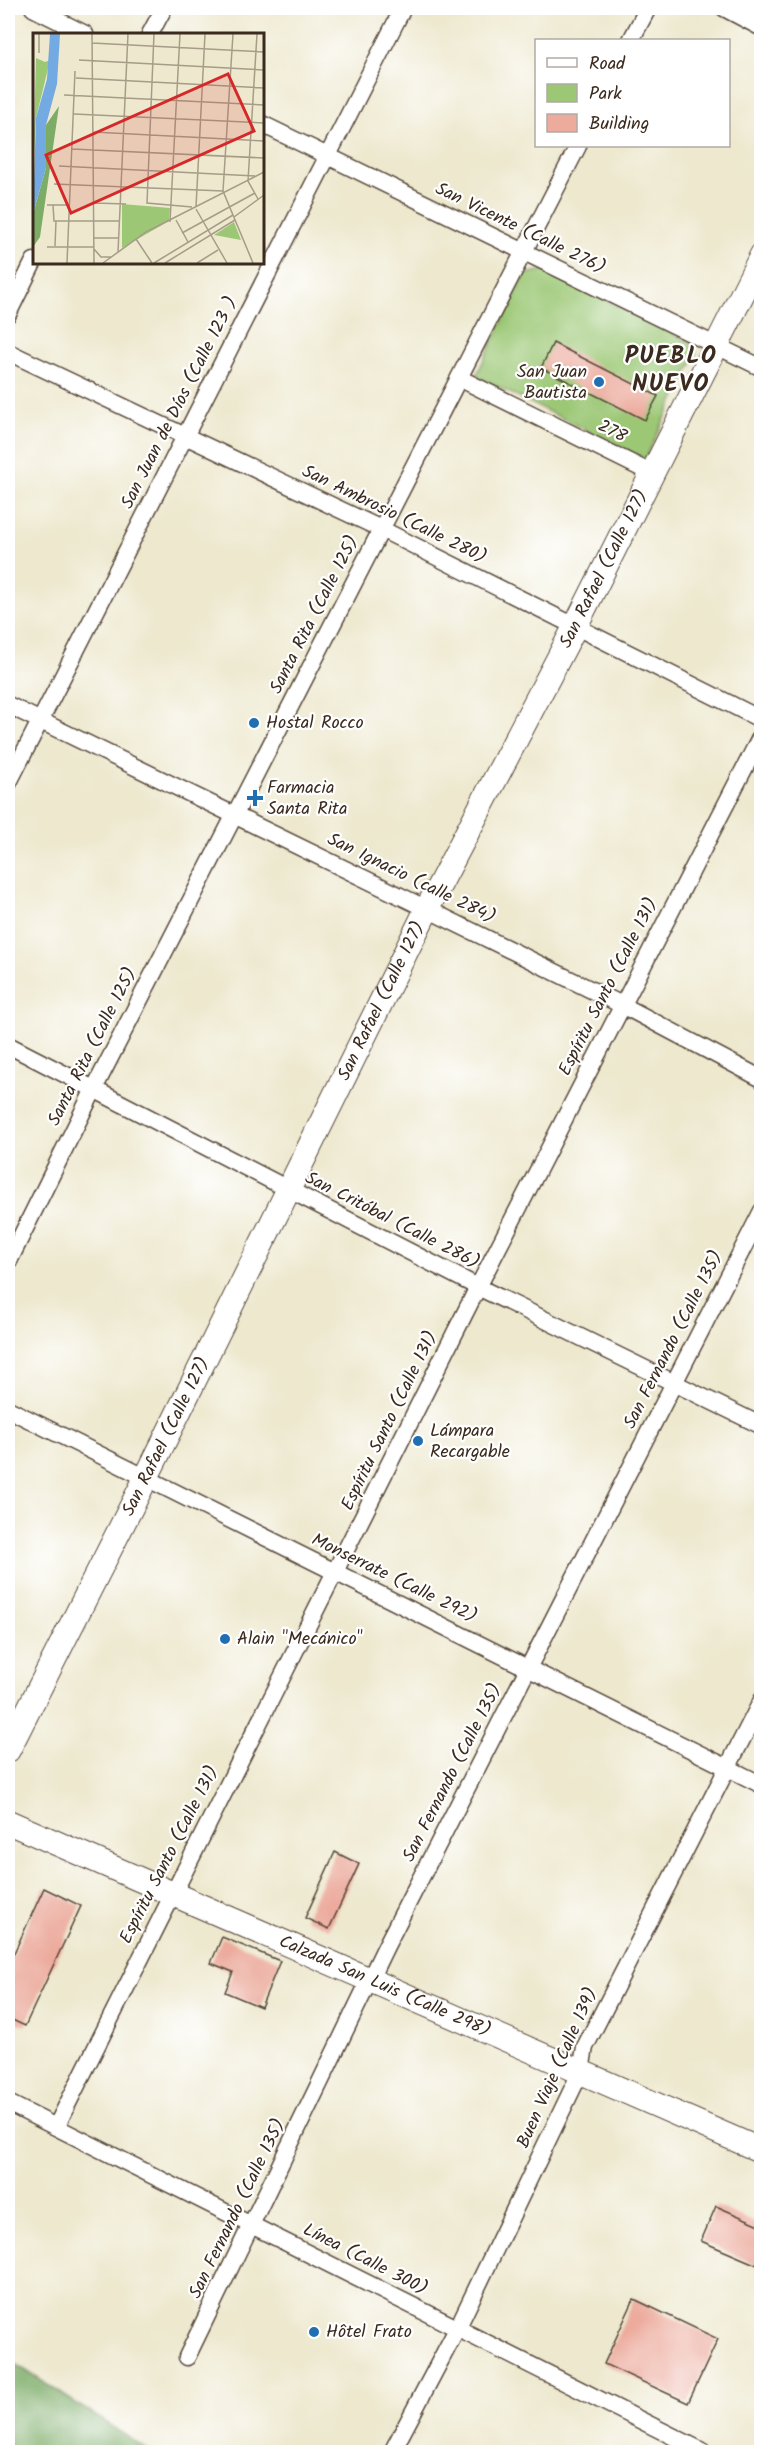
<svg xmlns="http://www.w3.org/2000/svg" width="769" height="2460" viewBox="0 0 769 2460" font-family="Kalam,sans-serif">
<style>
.green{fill:#9cc876;stroke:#6c794a;stroke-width:1.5}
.forest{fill:#7dac67;stroke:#5c6b42;stroke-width:1.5}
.building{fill:#ecab9d}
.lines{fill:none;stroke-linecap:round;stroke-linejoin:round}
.street-casing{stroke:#564638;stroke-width:19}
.secondary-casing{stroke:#564638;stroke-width:26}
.street{stroke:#fff;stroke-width:16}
.secondary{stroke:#fff;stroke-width:24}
.poi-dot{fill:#1f6fb2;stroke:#fff;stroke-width:2}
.labels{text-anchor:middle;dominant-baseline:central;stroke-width:4.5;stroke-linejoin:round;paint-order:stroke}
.street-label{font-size:18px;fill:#3b2a1e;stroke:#fff}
.poi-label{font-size:18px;fill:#3b2a1e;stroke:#fff;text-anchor:start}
.district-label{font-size:24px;font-weight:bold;letter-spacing:1.5px;fill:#3b2a1e;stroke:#fff}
.inset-road{fill:none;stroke:#a69c88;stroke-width:1.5}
.view{fill:#d62828;fill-opacity:0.15;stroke:#d62828;stroke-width:3}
.inset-edge{fill:none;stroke:#3b2a1e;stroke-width:3}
</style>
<rect width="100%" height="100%" fill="#fff"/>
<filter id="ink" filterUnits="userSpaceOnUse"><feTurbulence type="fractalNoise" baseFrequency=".0167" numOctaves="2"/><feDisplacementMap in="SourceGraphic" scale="12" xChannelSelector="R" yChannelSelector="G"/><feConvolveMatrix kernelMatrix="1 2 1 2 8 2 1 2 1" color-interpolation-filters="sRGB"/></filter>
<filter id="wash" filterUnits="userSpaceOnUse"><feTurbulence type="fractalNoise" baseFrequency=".008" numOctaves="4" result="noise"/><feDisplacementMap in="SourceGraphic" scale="24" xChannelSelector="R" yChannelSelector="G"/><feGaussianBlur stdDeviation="1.35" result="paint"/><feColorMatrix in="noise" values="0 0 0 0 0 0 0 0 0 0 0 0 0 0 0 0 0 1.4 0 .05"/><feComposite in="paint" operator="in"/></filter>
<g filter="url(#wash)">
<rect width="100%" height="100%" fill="#ede8ce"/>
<!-- green -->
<path class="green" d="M545,270l145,72 6,13 -51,104 -169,-83 49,-102z"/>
<!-- forest -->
<path class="forest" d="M8,2359l143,93h-135l-8,-4z"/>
<g id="blocks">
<!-- building -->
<path class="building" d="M553,343l105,53 -13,24 -104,-52z
M335,1852l24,12 -30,65 -24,-11z
M44,1888l37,18 -56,120 -17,-8v-52z
M222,1937l58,24 -19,46 -36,-15 8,-20 -22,-9z
M716,2206l46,20v41l-61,-26z
M634,2299l84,40 -30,64 -84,-39z"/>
</g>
</g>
<g filter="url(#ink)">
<use href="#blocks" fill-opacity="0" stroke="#564638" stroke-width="1.5"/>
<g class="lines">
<!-- street casing -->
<g class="street-casing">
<path id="street" d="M33,8l52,26
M724,8l38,20
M150,34l14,-26
M631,40l17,-32
M262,124l500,244
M8,314l26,-53
M8,352l373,177 381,191
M459,378l192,95
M8,705l419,204 195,96 140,74
M8,784l395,-776
M8,1045l470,242 284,139
M8,1263l86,-174 484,-943
M8,1409l754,376
M8,2103l696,349
M56,2127l422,-840 284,-553
M187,2357l199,-411 376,-735
M392,2452l65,-123 124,-258 4,-24 177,-347"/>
</g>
<!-- secondary casing -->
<g class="secondary-casing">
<g id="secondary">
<path id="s1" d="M8,1750l138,-272 281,-569 149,-284 186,-370"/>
<path id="s2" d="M8,1822l754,329"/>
</g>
</g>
<!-- street -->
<use href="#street" class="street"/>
<!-- secondary -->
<use href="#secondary" class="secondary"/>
</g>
</g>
<!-- markers -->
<g class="poi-dot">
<circle cx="599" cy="382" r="6"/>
<circle cx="254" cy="723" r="6"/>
<path d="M252 789h6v6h6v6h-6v6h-6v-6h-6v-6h6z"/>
<circle cx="418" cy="1441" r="6"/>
<circle cx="225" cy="1639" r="6"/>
<circle cx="314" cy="2332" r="6"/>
</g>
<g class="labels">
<!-- street labels -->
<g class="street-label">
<text transform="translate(520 229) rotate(26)">San Vicente (Calle 276)</text>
<text transform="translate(180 403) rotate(-63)">San Juan de Díos (Calle 123 )</text>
<text transform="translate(612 432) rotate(27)">278</text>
<text transform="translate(394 515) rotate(26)">San Ambrosio (Calle 280)</text>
<text stroke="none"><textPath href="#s1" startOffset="1323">San Rafael (Calle 127)</textPath></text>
<text transform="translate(315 615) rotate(-63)">Santa Rita (Calle 125)</text>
<text transform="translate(411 879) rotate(26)">San Ignacio (calle 284)</text>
<text transform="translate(609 987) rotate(-63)">Espíritu Santo (Calle 131)</text>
<text stroke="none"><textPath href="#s1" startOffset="837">San Rafael (Calle 127)</textPath></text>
<text transform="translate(93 1047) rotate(-63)">Santa Rita (Calle 125)</text>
<text transform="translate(392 1221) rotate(27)">San Critóbal (Calle 286)</text>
<text transform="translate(674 1340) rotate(-63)">San Fernando (Calle 135)</text>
<text transform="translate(390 1421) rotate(-64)">Espíritu Santo (Calle 131)</text>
<text stroke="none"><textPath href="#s1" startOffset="351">San Rafael (Calle 127)</textPath></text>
<text transform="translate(394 1579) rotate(26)">Monserrate (Calle 292)</text>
<text transform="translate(453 1773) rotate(-63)">San Fernando (Calle 135)</text>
<text transform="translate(170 1855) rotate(-63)">Espíritu Santo (Calle 131)</text>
<text stroke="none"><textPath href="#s2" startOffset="411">Calzada San Luis (Calle 298)</textPath></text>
<text transform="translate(558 2068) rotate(-66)">Buen Viaje (Calle 139)</text>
<text transform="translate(238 2209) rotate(-64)">San Fernando (Calle 135)</text>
<text transform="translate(365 2260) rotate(27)">Línea (Calle 300)</text>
</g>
<!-- poi labels -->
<g class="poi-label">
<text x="587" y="372" text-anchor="end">San Juan<tspan x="587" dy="21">Bautista</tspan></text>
<text x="266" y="723">Hostal Rocco</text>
<text x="267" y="788">Farmacia<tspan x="267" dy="21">Santa Rita</tspan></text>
<text x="430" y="1431">Lámpara<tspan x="430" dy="21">Recargable</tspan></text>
<text x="237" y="1639">Alain "Mecánico"</text>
<text x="326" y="2332">Hôtel Frato</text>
</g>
<!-- district labels -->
<g class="district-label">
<text x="671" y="356">PUEBLO<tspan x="671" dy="28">NUEVO</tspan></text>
</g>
</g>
<!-- overview -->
<g transform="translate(33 33)">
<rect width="231" height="231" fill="#ede8ce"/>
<path d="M3,25l9,4 5,-2 -14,58 -3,51zM89,171l48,4 -1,13 -47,27zM201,189l7,18 -27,-5z" fill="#9cc876"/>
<path d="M26,73l-19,131 -7,10v-33l13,-46v-43z" fill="#7dac67"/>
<path d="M17,1h10l-3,50 -11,41v43l-13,46 3,-96 11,-39z" fill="#72aae1"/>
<path class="inset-road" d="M59,1l2,229M121,1l-7,169 45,4M200,1l-10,157 30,72M224,1l-9,147 10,18M59,10l172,9M6,20v-19M46,27l185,10M43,45l188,10M31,62l200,10M41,81l190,9M60,99l171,9M39,116l192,9M26,133l196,10M21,151l169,7M61,170l32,1M14,172h22M20,172l1,16h65M163,174l9,-173M163,176l31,54M201,184l30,-22M143,187l12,22M137,189l10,-188M149,200l73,-40M61,205h25M103,206l16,24M22,213l1,-25M14,214h47M61,216l7,8h11M85,219l10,-218M34,230l8,-192M70,230l43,-31 118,-60M121,230l79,-48M132,230l70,-43M164,230l21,-13"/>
<path class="view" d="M195,41l26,57 -183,82 -25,-58z"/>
<rect width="231" height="231" class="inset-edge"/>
</g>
<!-- margin -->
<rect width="769" height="2460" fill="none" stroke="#fff" stroke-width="30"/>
<!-- legend -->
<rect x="535" y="39" width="195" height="108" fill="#ffffff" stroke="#b1aaa5" stroke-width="1.5"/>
<rect x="547" y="58" width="30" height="9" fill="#ffffff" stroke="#b1aaa5" stroke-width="1.5"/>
<text x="589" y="69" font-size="18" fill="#3b2a1e">Road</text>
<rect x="547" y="84" width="30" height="18" fill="#9cc876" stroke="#b1aaa5" stroke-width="1.5"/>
<text x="589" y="99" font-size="18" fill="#3b2a1e">Park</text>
<rect x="547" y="114" width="30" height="18" fill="#ecab9d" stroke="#b1aaa5" stroke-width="1.5"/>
<text x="589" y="129" font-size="18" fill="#3b2a1e">Building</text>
</svg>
